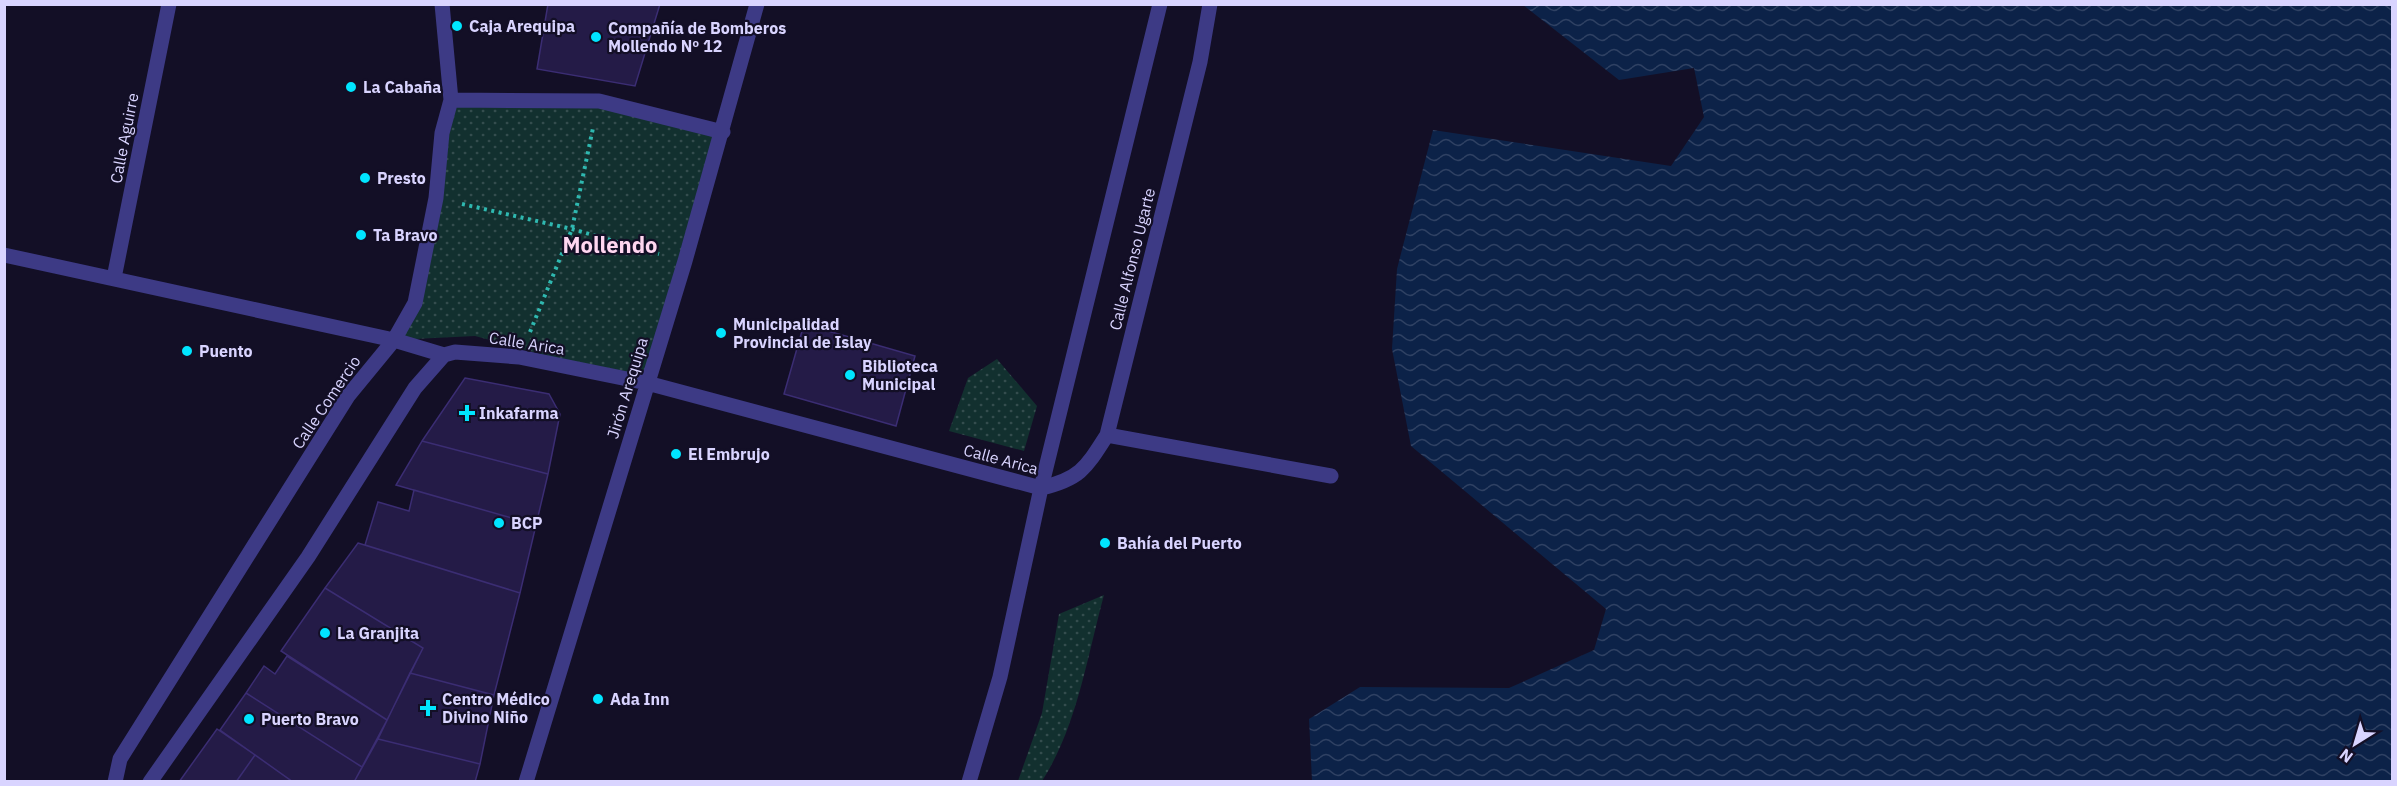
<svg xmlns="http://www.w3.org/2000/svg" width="2397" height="786" viewBox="0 0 2397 786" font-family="'IBM Plex Sans',sans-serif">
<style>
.park{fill:url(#park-dots)}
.water{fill:url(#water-waves)}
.building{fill:#241b47;stroke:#3b2d73;stroke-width:1.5}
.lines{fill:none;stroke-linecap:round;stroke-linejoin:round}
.path{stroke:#2fb8b0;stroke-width:4;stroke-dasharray:3 4.5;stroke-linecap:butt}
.minor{stroke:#3d3a85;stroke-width:15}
.poi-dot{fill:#00e5ff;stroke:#130f26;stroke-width:2}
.labels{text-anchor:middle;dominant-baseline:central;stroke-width:4.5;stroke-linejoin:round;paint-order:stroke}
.poi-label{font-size:16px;font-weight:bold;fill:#d9d4ff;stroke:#130f26;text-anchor:start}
.street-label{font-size:16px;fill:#d9d4ff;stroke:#130f26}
.district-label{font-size:22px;font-weight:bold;fill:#ffd6f0;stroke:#130f26}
</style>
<defs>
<pattern id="park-dots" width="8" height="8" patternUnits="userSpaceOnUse" patternTransform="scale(1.5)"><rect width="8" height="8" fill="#12302f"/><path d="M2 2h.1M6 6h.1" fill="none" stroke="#344d4e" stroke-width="1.8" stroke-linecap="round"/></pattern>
<pattern id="water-waves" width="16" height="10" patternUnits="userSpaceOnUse" patternTransform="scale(1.5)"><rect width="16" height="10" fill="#0c2248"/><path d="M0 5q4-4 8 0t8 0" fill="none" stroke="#2f4163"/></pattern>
</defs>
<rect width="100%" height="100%" fill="#130f26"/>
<!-- park -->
<path class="park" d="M451,100l148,1 124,31 -76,251 -172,-47 -81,4 21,-37z
M997,359l40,47 -13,45 -75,-20 19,-53z
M1104,595c-17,62 -27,132 -62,186h-24l24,-68 17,-99z"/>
<!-- water -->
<path class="water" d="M1523,5h869v776h-1080l-3,-62 51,-32 149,1 85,-38 12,-41 -195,-163 -19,-97 5,-80 36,-139 238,36 33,-49 -10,-49 -75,12z"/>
<!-- building -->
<path class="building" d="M548,4h112l-25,82 -98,-17z
M804,324l111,32 -19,70 -112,-32z
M465,378l84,16 11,20 -12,60 -126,-33z
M422,441l126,33 -12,51 -140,-40z
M414,490l122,35 -16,68 -155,-48 13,-43 31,9z
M358,543l162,50 -26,102 -84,-22 13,-25 -98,-60z
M325,588l98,60 -36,72 -106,-69z
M287,656l100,64 -25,47 -116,-74 18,-27 11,8z
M410,673l84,22 -14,69 -102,-25z
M246,693l116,74 -8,15h-61l-73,-52z
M217,729l38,26 -19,27h-57z
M378,739l102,25 -5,18h-121z
M255,755l38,27h-57z"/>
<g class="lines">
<!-- path -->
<path class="path" d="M462,204l110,25 87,25
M530,332l42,-103 21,-101"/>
<!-- minor -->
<path class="minor" d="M451,100l148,1 124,31
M4,255l390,85 50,15 11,-3 64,5 128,26 394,105c39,-9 45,-20 66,-53l93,-373 10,-58
M114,278l55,-274
M1107,435l224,41
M115,782l5,-23 228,-363 46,-56 21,-37 21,-105 6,-65 9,-33 -9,-96
M150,782l158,-225 107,-169 29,-33
M526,782l159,-521 72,-257
M969,782l31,-105 41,-189 119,-484"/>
</g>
<!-- markers -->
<g class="poi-dot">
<circle cx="457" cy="26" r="6"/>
<circle cx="596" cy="37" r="6"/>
<circle cx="351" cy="87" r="6"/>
<circle cx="365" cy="178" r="6"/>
<circle cx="361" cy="235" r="6"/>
<circle cx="721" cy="333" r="6"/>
<circle cx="187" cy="351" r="6"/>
<circle cx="850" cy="375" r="6"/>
<path d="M464 404h6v6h6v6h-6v6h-6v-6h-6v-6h6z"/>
<circle cx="676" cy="454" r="6"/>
<circle cx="499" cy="523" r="6"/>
<circle cx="1105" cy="543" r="6"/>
<circle cx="325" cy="633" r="6"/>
<circle cx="598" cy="699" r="6"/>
<path d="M425 699h6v6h6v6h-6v6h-6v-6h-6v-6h6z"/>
<circle cx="249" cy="719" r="6"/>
</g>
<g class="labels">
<!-- poi labels -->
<g class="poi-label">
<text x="469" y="26">Caja Arequipa</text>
<text x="608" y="28">Compañía de Bomberos<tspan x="608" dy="18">Mollendo Nº 12</tspan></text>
<text x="363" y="87">La Cabaña</text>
<text x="377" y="178">Presto</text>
<text x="373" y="235">Ta Bravo</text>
<text x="733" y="324">Municipalidad<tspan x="733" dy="18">Provincial de Islay</tspan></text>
<text x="199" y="351">Puento</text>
<text x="862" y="366">Biblioteca<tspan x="862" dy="18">Municipal</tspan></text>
<text x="479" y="413">Inkafarma</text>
<text x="688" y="454">El Embrujo</text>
<text x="511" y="523">BCP</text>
<text x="1117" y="543">Bahía del Puerto</text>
<text x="337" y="633">La Granjita</text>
<text x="442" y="699">Centro Médico<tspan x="442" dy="18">Divino Niño</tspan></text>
<text x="610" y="699">Ada Inn</text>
<text x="261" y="719">Puerto Bravo</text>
</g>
<!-- street labels -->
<g class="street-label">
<text transform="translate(124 138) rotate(-79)">Calle Aguirre</text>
<text transform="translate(1132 259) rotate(-76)">Calle Alfonso Ugarte</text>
<text transform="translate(527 343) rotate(9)">Calle Arica</text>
<text transform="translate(627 388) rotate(-73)">Jirón Arequipa</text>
<text transform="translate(326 402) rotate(-56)">Calle Comercio</text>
<text transform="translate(1001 459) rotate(15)">Calle Arica</text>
</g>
<!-- district labels -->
<g class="district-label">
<text x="610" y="244">Mollendo</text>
</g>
</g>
<!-- border -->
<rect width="2397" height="786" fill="none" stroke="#d9d4ff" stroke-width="12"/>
<!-- north arrow -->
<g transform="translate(2355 744) rotate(217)" stroke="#130f26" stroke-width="4.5" paint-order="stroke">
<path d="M0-4.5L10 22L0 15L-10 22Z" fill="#d9d4ff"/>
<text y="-9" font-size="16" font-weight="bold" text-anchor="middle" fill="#d9d4ff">N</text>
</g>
</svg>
